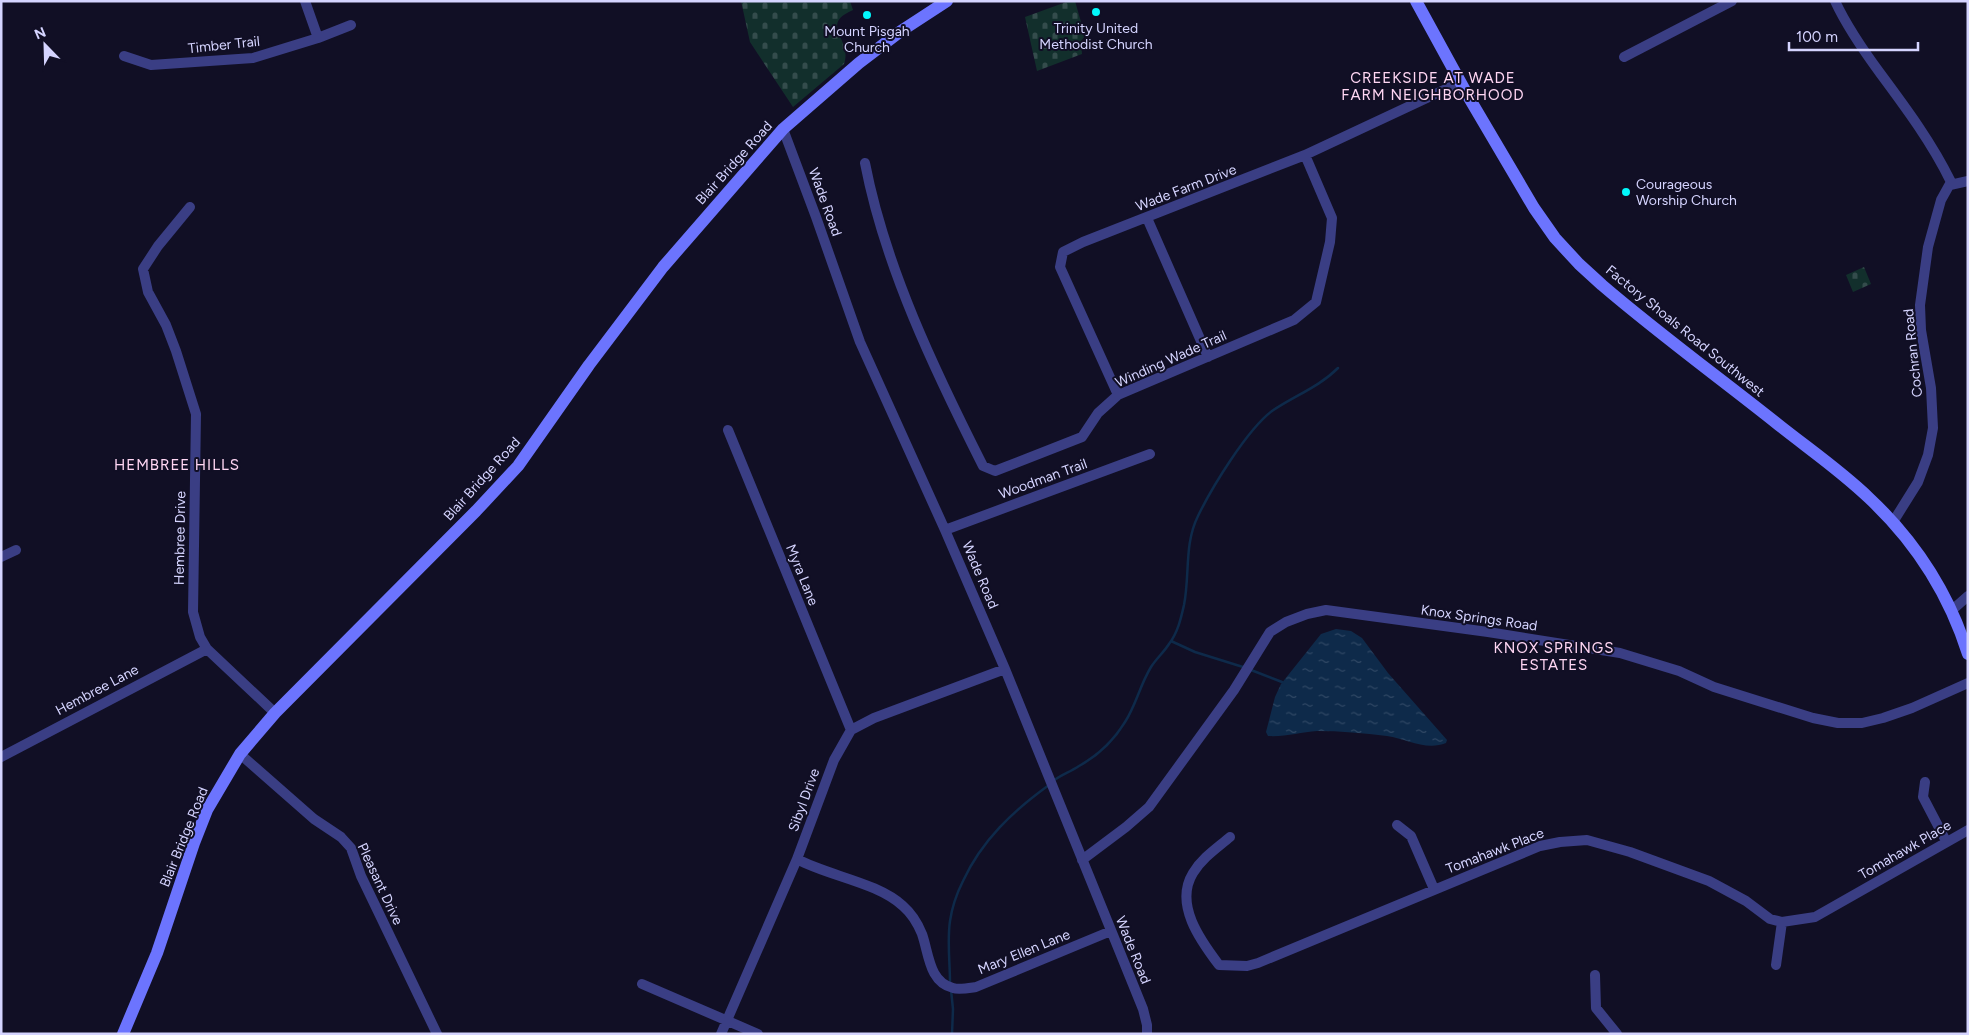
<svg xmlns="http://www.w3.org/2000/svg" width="1969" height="1035" viewBox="0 0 1969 1035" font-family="Figtree,sans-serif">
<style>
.cemetery{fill:url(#cemetery-stones)}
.water{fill:url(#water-ripples)}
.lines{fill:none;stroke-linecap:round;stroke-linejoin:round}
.stream{stroke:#0e2a4a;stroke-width:2.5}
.street{stroke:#3a3e84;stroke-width:10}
.secondary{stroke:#6c74fe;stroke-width:12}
.poi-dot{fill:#02f8fc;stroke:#110f25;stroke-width:2}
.labels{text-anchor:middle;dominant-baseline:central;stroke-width:4;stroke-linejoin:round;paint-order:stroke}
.poi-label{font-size:14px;fill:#d5d4ff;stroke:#110f25}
.street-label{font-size:14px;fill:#d5d4ff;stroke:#110f25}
.neighbourhood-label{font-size:15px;letter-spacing:1px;fill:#ffd6f3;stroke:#110f25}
</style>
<defs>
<pattern id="cemetery-stones" width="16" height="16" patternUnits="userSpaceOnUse" patternTransform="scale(1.25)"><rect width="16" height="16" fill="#122f2c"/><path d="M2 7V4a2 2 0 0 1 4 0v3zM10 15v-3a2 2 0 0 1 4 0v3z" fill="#344c4c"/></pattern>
<pattern id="water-ripples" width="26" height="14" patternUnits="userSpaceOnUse" patternTransform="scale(1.25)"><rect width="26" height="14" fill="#0e2a4a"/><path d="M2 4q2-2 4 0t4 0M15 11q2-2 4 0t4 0" fill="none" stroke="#304865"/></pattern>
</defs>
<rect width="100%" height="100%" fill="#110f25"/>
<!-- cemetery -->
<path class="cemetery" d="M741,1h109l3,9c-35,15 0,29 -9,54l-51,43 -43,-65z
M1069,1h6l10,35 -4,5 1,13 -45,17 -12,-54z
M1864,267l7,17 -18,8 -7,-17z"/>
<!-- water -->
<path class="water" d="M1336,629l15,2 11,7 26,35 59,67 -1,3c-20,8 -39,-4 -59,-7 -23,-3 -47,-5 -70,-5 -16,1 -32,6 -49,5l-2,-4 9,-35 6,-13 40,-50z"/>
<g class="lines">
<!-- stream -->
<path class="stream" d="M1171,641l24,11 48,15
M1251,670l31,12
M1053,781c8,-6 17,-9 26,-15 18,-10 35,-26 46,-44 11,-17 15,-37 26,-55 5,-8 13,-15 18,-23 9,-12 12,-26 15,-39 6,-30 0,-61 14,-89 14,-29 49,-86 74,-105 22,-15 47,-24 66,-43
M950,983c0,-21 -3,-42 0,-62 2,-14 7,-28 13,-40 19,-41 50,-70 86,-96
M951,990l2,19 -1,25"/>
<!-- street -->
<path class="street" d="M305,1l13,37
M1835,1c12,26 28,49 45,72 26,35 52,70 71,109l-10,18 -13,47 -8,58 1,25 10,58 2,40 -5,27 -10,27 -25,40
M124,56l27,9 102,-7 65,-20 33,-13
M1624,57l108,-56
M783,129l33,88 44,125 85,188 60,139 138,340 4,16v9
M865,163c20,104 70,208 118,303l12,5 87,-34 16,-24 20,-18 176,-75 22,-18 14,-60 2,-24 -27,-63
M1950,185l18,-4
M190,207l-32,39 -15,23 5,23 18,33 10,26 20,63 -3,198 7,25 7,12 68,64
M1147,218l61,139
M1118,395l-58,-128 3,-15 20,-10 222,-87 156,-73
M728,430l123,300
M945,530l205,-76
M1,557l15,-7
M1951,611l17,-15
M240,754l74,65 27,18 10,11 10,28 76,158
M1,757l206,-108
M1925,782l-2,15 23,44
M1397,825l14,11 23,53
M1230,837c-13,11 -28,21 -37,36 -19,31 7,67 26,92l28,1 11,-3 282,-117 20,-4 27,-2 43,12 79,29 37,20 24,18 12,3 33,-5 153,-87
M797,859c31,17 80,23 106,47 8,7 15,18 19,28 7,20 7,48 31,54 6,2 16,0 23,-1l135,-56
M1082,860l44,-33 23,-20 85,-117 36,-58 16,-10 21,-8 19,-4 162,22 132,21 59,18 35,16 99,31 25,5h24l21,-5 29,-10 56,-25
M1776,965l6,-43
M1595,975l1,33 21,26
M642,984l116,50
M721,1034l76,-175 37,-99 17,-30 23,-12 131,-49"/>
<!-- secondary -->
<path class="secondary" d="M1416,1l52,95 66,112 21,30 24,26 23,21c56,48 115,91 173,137 31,25 65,48 94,76 46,43 80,96 99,156
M123,1034l34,-81 37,-110 13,-33 33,-56 35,-41 201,-202 42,-45 71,-101 74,-98 120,-138 76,-66 42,-32 46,-30"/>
</g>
<!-- markers -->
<g class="poi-dot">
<circle cx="1096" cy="12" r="5"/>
<circle cx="867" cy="15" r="5"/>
<circle cx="1626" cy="192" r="5"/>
</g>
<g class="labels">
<!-- poi labels -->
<g class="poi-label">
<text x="1096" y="28">Trinity United<tspan x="1096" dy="16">Methodist Church</tspan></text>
<text x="867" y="31">Mount Pisgah<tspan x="867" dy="16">Church</tspan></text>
<text x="1636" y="184" text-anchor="start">Courageous<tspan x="1636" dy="16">Worship Church</tspan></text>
</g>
<!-- street labels -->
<g class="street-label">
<text transform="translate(224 45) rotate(-6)">Timber Trail</text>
<text transform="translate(734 163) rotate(-48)">Blair Bridge Road</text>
<text transform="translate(1186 188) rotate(-21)">Wade Farm Drive</text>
<text transform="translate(825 202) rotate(70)">Wade Road</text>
<text transform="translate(1685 331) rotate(39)">Factory Shoals Road Southwest</text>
<text transform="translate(1913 353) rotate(-96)">Cochran Road</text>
<text transform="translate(1171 359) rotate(-24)">Winding Wade Trail</text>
<text transform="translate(482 479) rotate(-48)">Blair Bridge Road</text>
<text transform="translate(1043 479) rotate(-20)">Woodman Trail</text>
<text transform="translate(180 538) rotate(-89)">Hembree Drive</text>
<text transform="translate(802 575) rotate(68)">Myra Lane</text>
<text transform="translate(980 575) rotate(67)">Wade Road</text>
<text transform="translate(1479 618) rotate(8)">Knox Springs Road</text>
<text transform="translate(97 690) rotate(-28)">Hembree Lane</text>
<text transform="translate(804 800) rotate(-70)">Sibyl Drive</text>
<text transform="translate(184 837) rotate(-68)">Blair Bridge Road</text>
<text transform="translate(1905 850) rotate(-30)">Tomahawk Place</text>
<text transform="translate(1495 851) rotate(-21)">Tomahawk Place</text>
<text transform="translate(380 884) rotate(65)">Pleasant Drive</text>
<text transform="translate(1133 950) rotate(68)">Wade Road</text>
<text transform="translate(1024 952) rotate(-22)">Mary Ellen Lane</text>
</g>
<!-- neighbourhood labels -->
<g class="neighbourhood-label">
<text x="1433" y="78">CREEKSIDE AT WADE<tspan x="1433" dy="17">FARM NEIGHBORHOOD</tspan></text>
<text x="177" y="465">HEMBREE HILLS</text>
<text x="1554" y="648">KNOX SPRINGS<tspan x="1554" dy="17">ESTATES</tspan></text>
</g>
</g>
<!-- border -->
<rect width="1969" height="1035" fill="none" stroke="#d5d4ff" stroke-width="5"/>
<!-- north arrow -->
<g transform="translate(45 45) rotate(337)" stroke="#110f25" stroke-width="4" paint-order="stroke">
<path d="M0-4L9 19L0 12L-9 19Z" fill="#d5d4ff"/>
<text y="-8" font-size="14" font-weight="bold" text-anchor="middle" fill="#d5d4ff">N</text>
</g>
<!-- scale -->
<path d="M1789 42v8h129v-8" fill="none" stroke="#d5d4ff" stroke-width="2.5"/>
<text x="1796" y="42" font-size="15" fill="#d5d4ff" stroke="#110f25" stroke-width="4" paint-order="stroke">100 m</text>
</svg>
